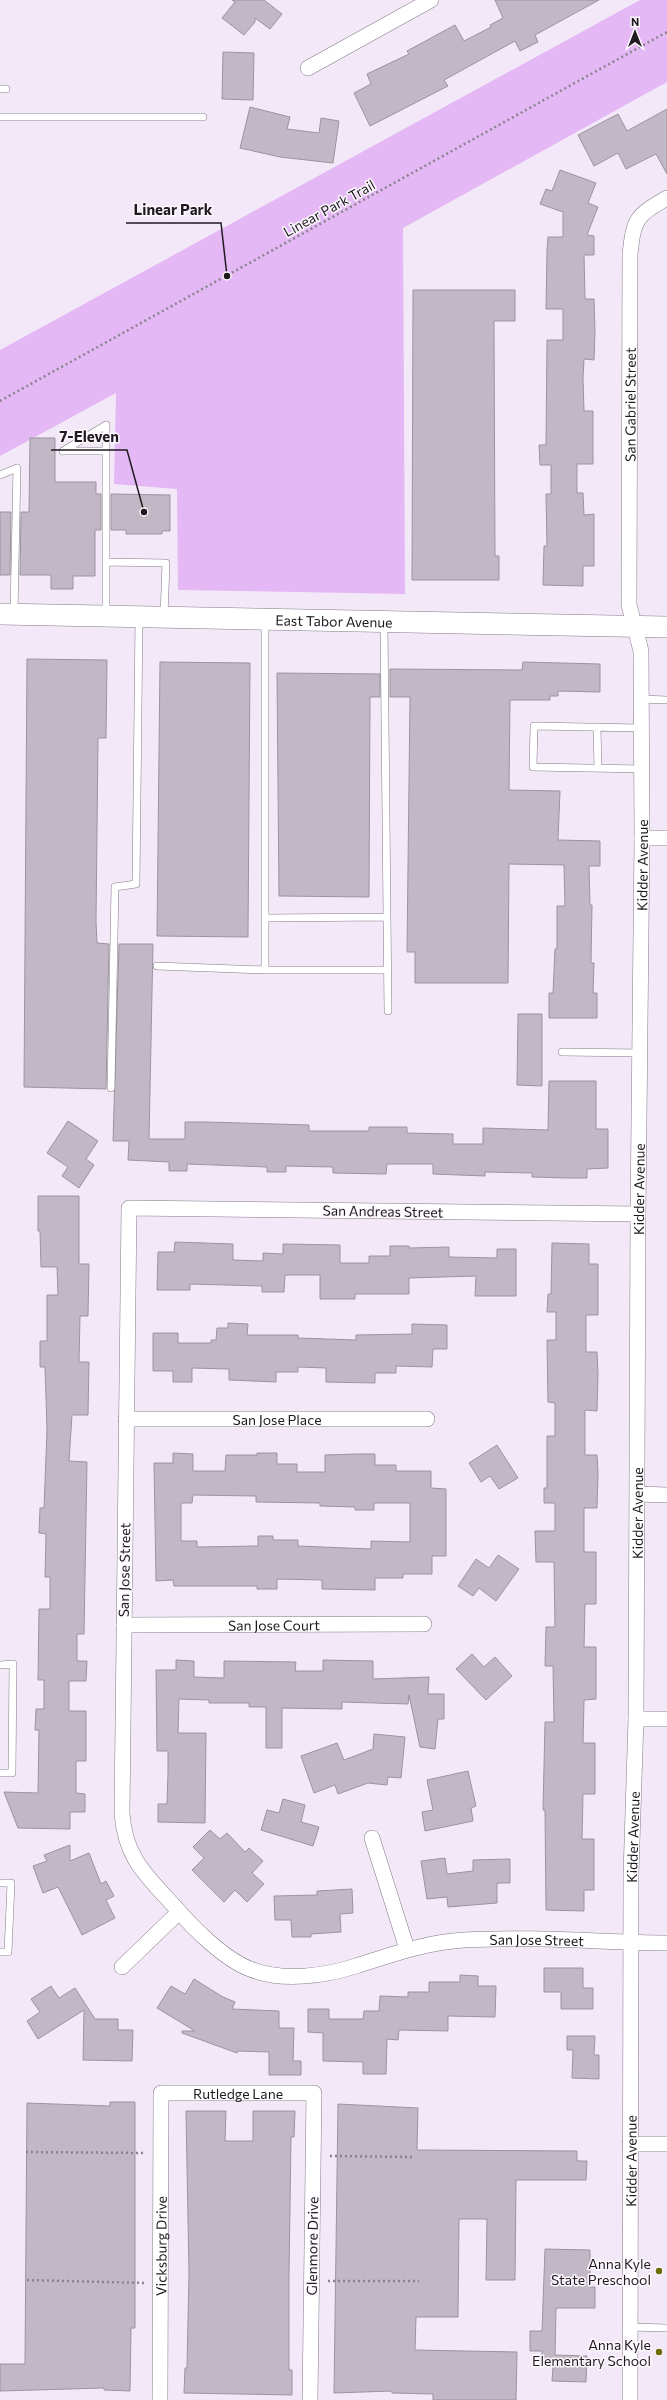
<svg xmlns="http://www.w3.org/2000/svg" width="667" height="2400" viewBox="0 0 667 2400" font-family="Commissioner,sans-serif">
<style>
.green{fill:#e4b8f4}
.building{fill:#c1b7c5;stroke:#9d93a0;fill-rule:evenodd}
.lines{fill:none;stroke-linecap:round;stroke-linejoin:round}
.service-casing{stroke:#847b88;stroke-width:8}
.minor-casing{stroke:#847b88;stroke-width:16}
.secondary-casing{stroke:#847b88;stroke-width:22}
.path{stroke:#8a838d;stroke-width:2.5;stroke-dasharray:2 3;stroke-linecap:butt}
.service{stroke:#fff;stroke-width:7}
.minor{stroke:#fff;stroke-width:15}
.secondary{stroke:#fff;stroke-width:21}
.poi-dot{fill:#6e6a06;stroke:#fcf8fe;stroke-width:1.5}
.labels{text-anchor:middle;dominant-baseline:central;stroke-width:3;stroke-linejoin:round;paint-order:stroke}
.street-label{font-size:14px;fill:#1e1a1f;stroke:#fcf8fe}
.poi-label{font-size:14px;fill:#1e1a1f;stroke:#fcf8fe;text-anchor:end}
.leader{fill:none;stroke:#1e1a1f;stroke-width:1.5}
.callout-dot{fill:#1e1a1f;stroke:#fcf8fe;stroke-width:1.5}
.callout-label{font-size:15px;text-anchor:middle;font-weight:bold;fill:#1e1a1f;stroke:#fcf8fe;stroke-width:3;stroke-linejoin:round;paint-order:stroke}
</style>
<rect width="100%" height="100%" fill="#f3e8f7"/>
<!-- green -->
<path class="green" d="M640,0h27v82l-264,146 2,366 -227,-4 -1,-101 -63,-5 2,-91 -116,63v-106z"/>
<!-- building -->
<path class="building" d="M232,0h32l18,14 -12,15 -15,-11v4l-11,13 -22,-17 13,-16z
M495,0h104l-64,35 3,7 -18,9 -5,-10 -71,39 4,6 -78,40 -16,-33 17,-9 -4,-10 42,-20 -2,-3 48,-26 9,16 27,-14 -1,-2 13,-7z
M223,52l31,1 -1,47 -31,-1z
M250,107l40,10 -3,12 32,4 2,-15 18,3 -6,42 -53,-6 -40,-9z
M667,109v65l-11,-20 -30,15 -8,-16 -24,13 -16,-31 40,-21 9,17z
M560,170l36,13 -8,20 10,4 -11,28 7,1v19h-10l1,44h9l1,33 -1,28 -10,-1 -1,20 1,32h9v53h-16v29h6l1,22 10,-1v52h-11v20l-40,-1 1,-39h3l-1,-52h5v-29h-11l-1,-20h7l1,-105h16v-31h-17l1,-58 1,-14h15v-25l-23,-8 6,-15 6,2z
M413,290h102v31h-21l1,235h4v24h-87z
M30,438h25v44h41v12h5v36h-6v46h-22v13h-22v-14h-31l1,-63h8z
M111,494l59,1v36h-8v3h-36v-4h-15z
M0,512h11l-1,63h-10z
M27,659l80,1 -1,78h-8l-2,184 1,21 12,1 -3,145 -82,-2z
M160,662l90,1 -2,274 -91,-1z
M523,662l77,2v28l-42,-1v5h-8v4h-40l-1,90 51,1 -2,49 42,1v25h-11l1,39h2l-1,58h3l-1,30h4v25h-48v-25h4l2,-44h2v-43h8l-1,-41 -55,-1 -1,119h-93v-31h-8l3,-255h-20v-28l132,1z
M277,673l103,1v23h-10l-1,200 -90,-1z
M119,944h34l-4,195h36v-17h22l102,3v6h60v-4h38v6l46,1v10h30v-16l65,2 1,-49h47v48h12v39l-21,1v9h-19l-36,-1v-4l-47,-1v4l-52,-2v-10h-46l-1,10 -53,-1v-6l-47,-1v6h-19v-5l-80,-3v7h-18v-9l-41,-2 1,-19h-16z
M518,1014h24v72l-25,-1z
M68,1121l30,20 -12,18 8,6 -15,23 -17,-12 6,-9 -21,-14z
M38,1196h41v68h10l-1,52h-8l-1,46h10l-1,53h-16l-3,46 18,1 -3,172h-7v27h10l-1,20h-17v30h17v50h-10v32l9,1v18h-15v17l-52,-1 -14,-36 34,1 1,-63h-4l1,-21h8v-29h-6l1,-71h11v-32h-5l1,-43 -7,-1 1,-25h4l3,-78 -2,-63h-5v-26h7v-46h11l-1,-28h-16l-1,-36h-2z
M175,1242l58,2v16l30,1v-8l20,1v-10l57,1v18h29v-7h21v-10h19v2l40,-1v10l48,1v-9h19v47h-41l1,-20 -67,2v16h-54v5h-35v-24h-35l-1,17h-22v-6l-72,-2v6h-33l1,-38h16z
M552,1243l37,1v20h9v51h-12v37h11l1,22 -1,37 -12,-1v45h12l1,18 -1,35h-13v44h12v52h-11l-1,43h12v52l-12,1 -1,43h12v51h-12l-1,45h12v51h-10v21l-38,-1 -1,-100h-2l2,-88h9l-1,-56h-8l1,-39h9l-1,-65h-18l-1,-31h20v-28h-11v-15h3v-52h8v-33l-7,-1 -1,-62h9v-28h-9l1,-18h3z
M228,1323l20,1 -1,11h51v3l58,2v-5l56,-1v-10l35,1v24h-14l-1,18 -36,-1v7h-21v10l-49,-1v-14l-28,-1v5h-22v10l-47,-2v-11l-37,-1v14h-19v-11h-20v-38h25v10h33v-3h5l1,-12h11z
M497,1445l21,33 -19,11 -9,-13 -9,6 -12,-19z
M173,1453l20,1v17h32l1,-16h31v-2h20v11h20v8h28v-17l31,-1h19v11h21v6h35v17l15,1v67h-14v18h-29v4h-28v12l-53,-1v-9l-45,-1v10h-20v-3h-83l-1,-6 -17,1 -2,-118h19zM193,1495l63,1v6l64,1v3l35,1v3h19v-7h36v39l-39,-1v8l-73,-3v-6h-25v-4h-15v10l-61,1v-6h-16v-38h11z
M498,1555l21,14 -23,32 -17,-13 -6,8 -15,-10 18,-27 13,9z
M472,1654l12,13 11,-10 17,19 -26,24 -30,-31z
M176,1660l18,1v16l30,1v-17l72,1 -1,9h28v-11l50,1v18l56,-2 -1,17h16v25h-6l-3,30 -15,-2 -11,-52 -1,9 -66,-2v7l-60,-1v40h-16v-41h-17v-4h-40v-3l-30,-1 -1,34h28l-1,90 -47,-1v-18h9l1,-32v-21h-11l-1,-81h20z
M374,1734l31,3 -4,41 -13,-1 -1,8 -19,-2 -30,11 -3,-9 -21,8 -13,-37 36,-13 7,17 29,-11z
M468,1771l8,35 -5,2 2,13 -48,10 -3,-19 11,-2 -6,-30z
M283,1799l22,6 -4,17 18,5 -6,19 -52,-16 6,-20 12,3z
M210,1830l10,9 7,-6 18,19 4,-4 14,13 -11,12 12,11 -17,18 -12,-12 -11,12 -32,-32 12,-12 -11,-11z
M70,1845v16l19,-8 12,31 5,-3 8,15 -8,4 9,18 -33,17 -24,-48 -15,6 -10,-27 14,-5 -3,-6z
M445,1858l2,16 26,-3v-11l37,-1v24h-13v20l-49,4 -1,-10 -20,2 -6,-38z
M352,1889l1,24 -13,1 1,18 -30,2v3h-19l-1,-17h-16l-1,-24 43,-1v-4z
M544,1968h39v20h10v21h-32v-17h-17z
M460,1975l18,1v10h18l-1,31 -47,-1v15l-49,-1 -1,10 -11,-1 -1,35h-23v-12l-40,-1v-28l-15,-1v-23h21v10h34l1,-8h15l1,-15 28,1v-5h21v-10h31z
M194,1979l29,18 12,5 -3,7 47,2v17h15l-1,33h8v14h-32v-23l-31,-1 -1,2 -55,-20v-2h13l-38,-23 14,-22 14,8z
M51,1986l8,12 16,-10 20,31h23v11h15l-1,31 -49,-1 1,-50 -46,29 -11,-18 13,-9 -9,-13z
M567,2036h28l-1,19h5v24l-27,-1 1,-28h-6z
M110,2102h25v226h-4l-1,63 -26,-1v-2l-104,3v-27h25l2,-261 83,3z
M338,2104l80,4 -1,42 160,1v10h10l-1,19h-70l-1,100h-29l1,-61h-28l-1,98h-42l-1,33 102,2 -1,48h-83v-6l-41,-1v-2l-58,2z
M186,2111h40l-1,30h28v-30h42l-1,26h-3l-2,137v96h3v25l-108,-2 1,-25h2l2,-95z
M545,2249l45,1v37h5v21h-39l-1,47 32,1 -1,26 -34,-1 1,-15 -11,-1v-14h-12v-20h12z"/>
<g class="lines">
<!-- service casing -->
<g class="service-casing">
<path id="service" d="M0,89h6
M0,117h203
M106,425v189
M63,451l43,-26
M63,451h43
M0,475l17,-7 -3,144
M106,562l60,1 -2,53
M265,620v350
M384,623l4,388
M641,699l26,1
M597,727l1,41
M641,728l-107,-2 -1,41 109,2
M265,918l122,-1
M157,966l108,4h123
M562,1052l79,1
M111,1088l4,-201 21,-3 3,-265
M0,1665l13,-1 -1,109h-12
M0,1883h11l-3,69h-8
M630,2327l37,1"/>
</g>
<!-- minor casing -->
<g class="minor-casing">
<g id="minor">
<path d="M308,68l123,-68"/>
<path d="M642,838h25"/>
<path id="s1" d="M638,1214l-509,-6 -7,605c3,45 24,62 53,94 18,21 49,52 75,62 32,13 75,7 106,-3 35,-11 71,-24 108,-26 68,-4 135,2 203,3"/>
<path id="s2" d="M126,1419h301"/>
<path d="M638,1494l29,1"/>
<path id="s3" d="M124,1625l300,-1"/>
<path d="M636,1719h31"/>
<path d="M372,1838l35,111"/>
<path d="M122,1967l57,-55"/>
<path d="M630,2144h37"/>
<path id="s4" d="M160,2400l1,-307h153l-4,307"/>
<path id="s5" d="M630,2400l1,-526 5,-155 2,-505 4,-376 -1,-187 -12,-46 1,-351c4,-36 6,-38 37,-56"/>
</g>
</g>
<!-- secondary casing -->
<g class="secondary-casing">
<g id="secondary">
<path id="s6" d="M0,614l667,13"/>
</g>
</g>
<!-- path -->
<path class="path" d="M0,401l667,-369
M26,2152l119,1
M330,2156l84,1
M27,2280l117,3
M328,2281h91"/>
<!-- service -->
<use href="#service" class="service"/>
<!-- minor -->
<use href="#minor" class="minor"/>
<!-- secondary -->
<use href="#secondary" class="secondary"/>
</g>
<!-- markers -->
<g class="poi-dot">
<circle cx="659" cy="2271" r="4"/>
<circle cx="659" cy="2352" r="4"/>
</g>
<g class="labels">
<!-- street labels -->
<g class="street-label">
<text transform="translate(329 208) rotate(-29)">Linear Park Trail</text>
<text stroke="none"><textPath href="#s5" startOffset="1997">San Gabriel Street</textPath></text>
<text stroke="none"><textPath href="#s6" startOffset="334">East Tabor Avenue</textPath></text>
<text stroke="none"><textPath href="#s5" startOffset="1535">Kidder Avenue</textPath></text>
<text stroke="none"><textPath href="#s5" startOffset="1211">Kidder Avenue</textPath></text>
<text transform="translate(383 1211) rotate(1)">San Andreas Street</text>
<text stroke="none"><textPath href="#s2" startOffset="151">San Jose Place</textPath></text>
<text stroke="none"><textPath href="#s5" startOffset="887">Kidder Avenue</textPath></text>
<text transform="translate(124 1570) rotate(-89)">San Jose Street</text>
<text stroke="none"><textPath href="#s3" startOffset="150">San Jose Court</textPath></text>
<text stroke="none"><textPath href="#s5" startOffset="563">Kidder Avenue</textPath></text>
<text stroke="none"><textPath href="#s1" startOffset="1615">San Jose Street</textPath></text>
<text stroke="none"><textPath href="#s4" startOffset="384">Rutledge Lane</textPath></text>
<text stroke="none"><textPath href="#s5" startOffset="239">Kidder Avenue</textPath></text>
<text stroke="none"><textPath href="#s4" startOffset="154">Vicksburg Drive</textPath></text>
<text transform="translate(312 2246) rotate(-89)">Glenmore Drive</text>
</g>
<!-- poi labels -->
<g class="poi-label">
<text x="651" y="2263">Anna Kyle<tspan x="651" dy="16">State Preschool</tspan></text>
<text x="651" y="2344">Anna Kyle<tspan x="651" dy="16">Elementary School</tspan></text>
</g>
</g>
<!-- callouts -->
<path class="leader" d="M227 276L221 223H126M144 512L127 450H51"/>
<g class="callout-dot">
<circle cx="227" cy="276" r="4"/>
<circle cx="144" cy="512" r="4"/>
</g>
<g class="callout-label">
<text x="173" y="215">Linear Park</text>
<text x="89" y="442">7-Eleven</text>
</g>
<!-- north arrow -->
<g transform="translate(635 32)" stroke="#fcf8fe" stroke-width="3" paint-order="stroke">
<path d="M0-3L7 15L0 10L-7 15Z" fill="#1e1a1f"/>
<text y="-6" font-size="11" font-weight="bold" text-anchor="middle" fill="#1e1a1f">N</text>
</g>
</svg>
